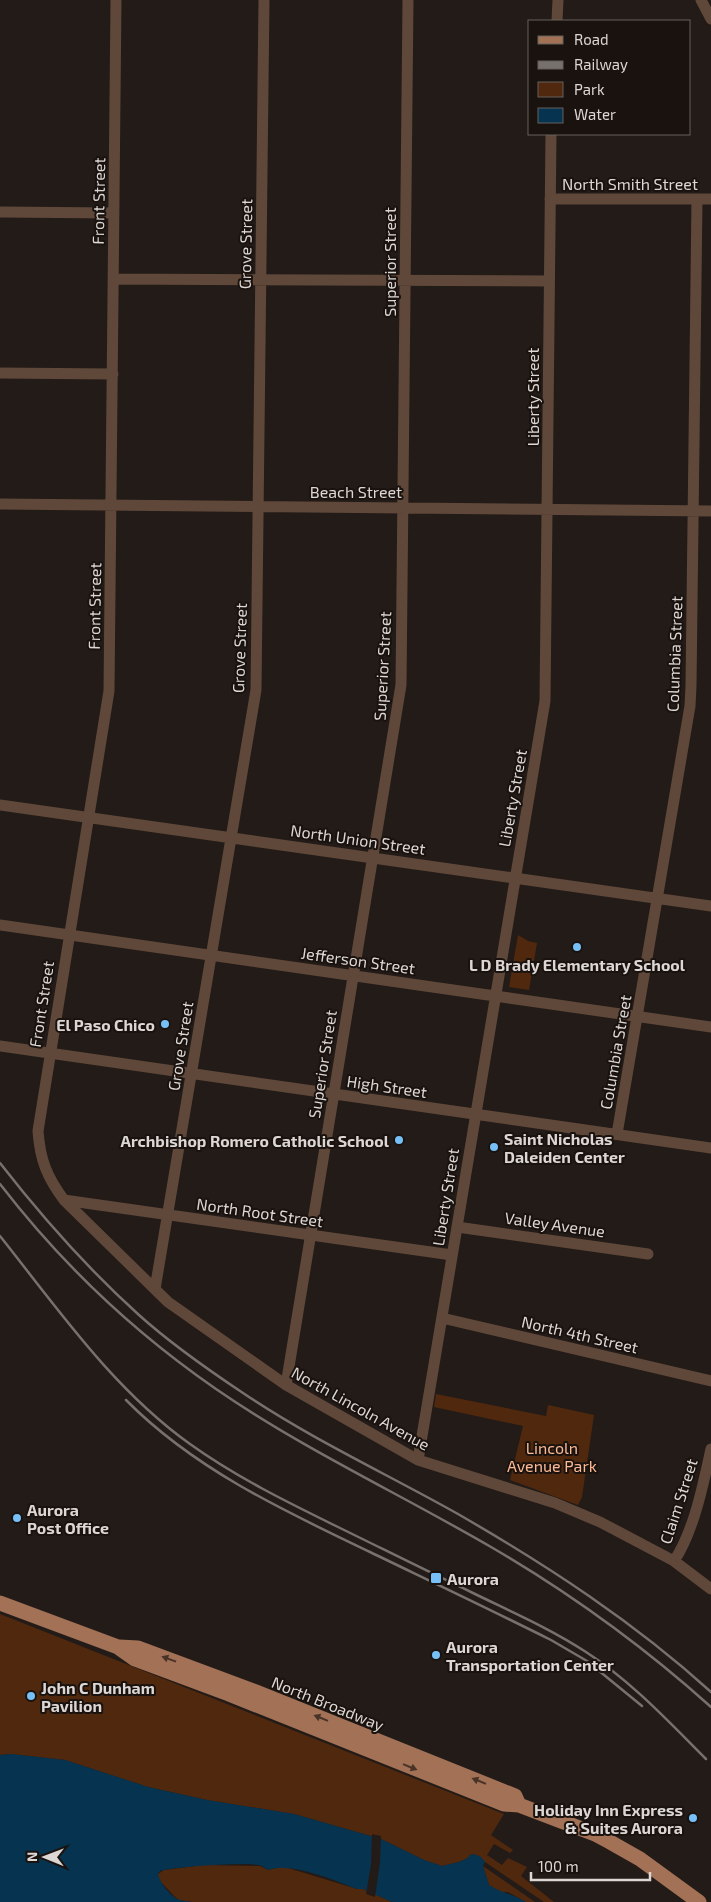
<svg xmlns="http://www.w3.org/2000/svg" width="711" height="1902" viewBox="0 0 711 1902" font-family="'Exo 2',sans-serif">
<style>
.green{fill:#50280e}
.water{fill:#063450}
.pier{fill:#231b17}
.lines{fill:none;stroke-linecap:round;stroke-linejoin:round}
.minor{stroke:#5f483a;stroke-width:11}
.major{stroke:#a27156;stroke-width:15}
.rail{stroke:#77716d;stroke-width:2.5}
.oneway{fill:#493327}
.poi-dot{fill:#76c0f7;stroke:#19120e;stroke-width:2}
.labels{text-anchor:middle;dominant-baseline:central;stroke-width:4;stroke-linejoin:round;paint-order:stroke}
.street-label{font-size:16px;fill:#dcd7d4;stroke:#19120e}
.poi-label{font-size:16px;font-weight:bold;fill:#dcd7d4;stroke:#19120e;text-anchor:start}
.park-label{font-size:16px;fill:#fcb993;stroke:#19120e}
</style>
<rect width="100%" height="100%" fill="#231b17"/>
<!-- green -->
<path class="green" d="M518,935l10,6 9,2 -8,47 -20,-3z
M436,1394l110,22 2,-11 46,10 -12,82 -4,8 -68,-25 13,-54 -89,-19z
M0,1614l504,200 -13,21 22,15 -3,3 -16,-9 -7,11 15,10 6,-7 19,9 -6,9 33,26h-10l-59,-40c-5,-5 -7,-7 -14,-8l-3,4 -9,4 -17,4 -18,-6 -43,-21 -87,-25 -87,-14 -59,-13 -83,-27 -54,-6 -11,1z
M204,1865l56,1 8,4 12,-3 8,1 69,21h6l29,13h-200l-13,-2 -5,-4 -15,-16 -1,-6 6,-4z
M483,1866l52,36h-9l-18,-10h-8l-11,-7z"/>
<!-- water -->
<path class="water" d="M11,1754l54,6 83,27 59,13 87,14 87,25 43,21 18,6 17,-4 9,-4 3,-4 9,2 5,6 -2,4 6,19c12,8 25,9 37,17h-134l-29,-13h-6c-24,-9 -64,-27 -89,-19 -2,-1 -4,-3 -6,-4 -12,-5 -89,1 -102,5l-2,3c2,9 12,22 21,26 4,1 9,1 13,2h-192v-147z"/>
<!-- pier -->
<path class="pier" d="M372,1834l9,2 -1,27 -5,34 -9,-3 5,-30z"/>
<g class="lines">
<!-- minor -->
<path class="minor" d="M116,0l-7,691 -71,440c2,29 9,46 26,69l104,102 118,83 132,75 137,43 45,19 74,39 37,28
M701,0l10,19
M557,21l1,-21
M550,199h161
M0,212l114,1
M114,279l435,2
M0,373l113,1
M0,504l711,7
M0,805l711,101
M0,925l711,102
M0,1046l711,102
M617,1134l73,-428 1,-20 6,-487
M64,1200l388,55
M457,1227l191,27
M155,1289l101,-599 8,-690
M442,1318l269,63
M286,1385l115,-700 7,-685
M418,1460l127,-759 6,-567
M674,1561c20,-30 29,-76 37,-112"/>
<!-- major -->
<path class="major" d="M0,1603l118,44 17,12 94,35 275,110 15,1 76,29 15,8 30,17 59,43
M119,1647l19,1 118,44 259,104 4,9"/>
<!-- rail -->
<path class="rail" d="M0,1163c42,54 88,106 139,152 32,29 68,54 104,78 68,46 144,81 215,121 90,52 176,108 253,178
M0,1184c60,78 135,149 216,205 87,60 184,105 275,158 79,46 152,99 220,160
M0,1236c58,73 113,153 190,208 46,33 97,58 148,83 45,22 91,45 137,67 37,18 76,35 111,58 45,29 82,69 120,107
M126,1400c68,69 158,111 244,152 60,29 121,58 181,88l36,21 55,45"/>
</g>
<!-- one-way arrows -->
<defs><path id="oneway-solid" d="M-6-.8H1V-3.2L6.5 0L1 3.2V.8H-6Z" transform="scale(1.25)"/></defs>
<g class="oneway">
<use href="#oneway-solid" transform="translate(169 1659) rotate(-160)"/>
<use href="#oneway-solid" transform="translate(321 1718) rotate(-158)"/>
<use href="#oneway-solid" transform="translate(410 1767) rotate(22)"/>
<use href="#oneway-solid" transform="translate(479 1781) rotate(-158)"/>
</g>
<!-- markers -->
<g class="poi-dot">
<circle cx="577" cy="947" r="5"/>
<circle cx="165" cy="1024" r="5"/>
<circle cx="399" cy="1140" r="5"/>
<circle cx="494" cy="1147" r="5"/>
<circle cx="17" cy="1518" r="5"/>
<rect x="430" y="1572" width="12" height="12" rx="2.5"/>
<circle cx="436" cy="1655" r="5"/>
<circle cx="31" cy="1696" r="5"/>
<circle cx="693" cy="1818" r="5"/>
</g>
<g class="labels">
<!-- street labels -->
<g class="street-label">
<text x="630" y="183">North Smith Street</text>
<text transform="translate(98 201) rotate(-89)">Front Street</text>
<text transform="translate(245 244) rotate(-89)">Grove Street</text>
<text transform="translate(389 262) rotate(-90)">Superior Street</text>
<text transform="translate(532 397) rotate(-90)">Liberty Street</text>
<text x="356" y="491">Beach Street</text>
<text transform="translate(94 606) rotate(-89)">Front Street</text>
<text transform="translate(239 648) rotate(-88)">Grove Street</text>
<text transform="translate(674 654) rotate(-88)">Columbia Street</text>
<text transform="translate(382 666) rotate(-87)">Superior Street</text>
<text transform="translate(512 798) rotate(-80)">Liberty Street</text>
<text transform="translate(358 839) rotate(8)">North Union Street</text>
<text transform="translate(358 960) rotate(8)">Jefferson Street</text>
<text transform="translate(41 1004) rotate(-81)">Front Street</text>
<text transform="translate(180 1046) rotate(-81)">Grove Street</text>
<text transform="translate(615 1052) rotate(-80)">Columbia Street</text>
<text transform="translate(322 1064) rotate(-81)">Superior Street</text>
<text transform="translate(387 1086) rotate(8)">High Street</text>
<text transform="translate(445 1197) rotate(-81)">Liberty Street</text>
<text transform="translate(260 1212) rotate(8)">North Root Street</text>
<text transform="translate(555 1224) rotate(8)">Valley Avenue</text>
<text transform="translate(580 1334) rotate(13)">North 4th Street</text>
<text transform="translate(361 1408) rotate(29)">North Lincoln Avenue</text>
<text transform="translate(678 1501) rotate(-72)">Claim Street</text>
<text transform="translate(328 1703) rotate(22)">North Broadway</text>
</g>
<!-- poi labels -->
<g class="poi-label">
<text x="577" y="964" text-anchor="middle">L D Brady Elementary School</text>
<text x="155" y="1024" text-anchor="end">El Paso Chico</text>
<text x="504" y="1138">Saint Nicholas<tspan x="504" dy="18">Daleiden Center</tspan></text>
<text x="389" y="1140" text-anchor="end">Archbishop Romero Catholic School</text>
<text x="27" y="1509">Aurora<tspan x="27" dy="18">Post Office</tspan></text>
<text x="447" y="1578">Aurora</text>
<text x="446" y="1646">Aurora<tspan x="446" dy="18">Transportation Center</tspan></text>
<text x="41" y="1687">John C Dunham<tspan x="41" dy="18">Pavilion</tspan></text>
<text x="683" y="1809" text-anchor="end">Holiday Inn Express<tspan x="683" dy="18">&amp; Suites Aurora</tspan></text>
</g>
<!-- park labels -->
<g class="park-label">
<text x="552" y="1447">Lincoln<tspan x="552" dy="18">Avenue Park</tspan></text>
</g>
</g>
<!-- legend -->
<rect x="528" y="20" width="162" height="115" fill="#19120e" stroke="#67615d"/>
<rect x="538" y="36" width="25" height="8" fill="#a27156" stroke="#67615d"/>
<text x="574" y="45" font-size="15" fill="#dcd7d4">Road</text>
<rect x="538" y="61" width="25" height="8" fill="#77716d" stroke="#67615d"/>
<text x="574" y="70" font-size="15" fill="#dcd7d4">Railway</text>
<rect x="538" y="82" width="25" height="15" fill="#50280e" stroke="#67615d"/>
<text x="574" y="95" font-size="15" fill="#dcd7d4">Park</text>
<rect x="538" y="108" width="25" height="15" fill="#063450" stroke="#67615d"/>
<text x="574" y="120" font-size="15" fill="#dcd7d4">Water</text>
<!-- north arrow -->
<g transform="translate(45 1857) rotate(271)" stroke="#19120e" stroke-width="4" paint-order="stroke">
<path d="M0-4L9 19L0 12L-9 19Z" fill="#dcd7d4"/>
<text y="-8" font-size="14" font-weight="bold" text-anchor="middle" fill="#dcd7d4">N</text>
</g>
<!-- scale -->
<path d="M531 1872v8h119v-8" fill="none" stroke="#dcd7d4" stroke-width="2.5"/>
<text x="538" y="1872" font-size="15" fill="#dcd7d4" stroke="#19120e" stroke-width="4" paint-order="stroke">100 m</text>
</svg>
